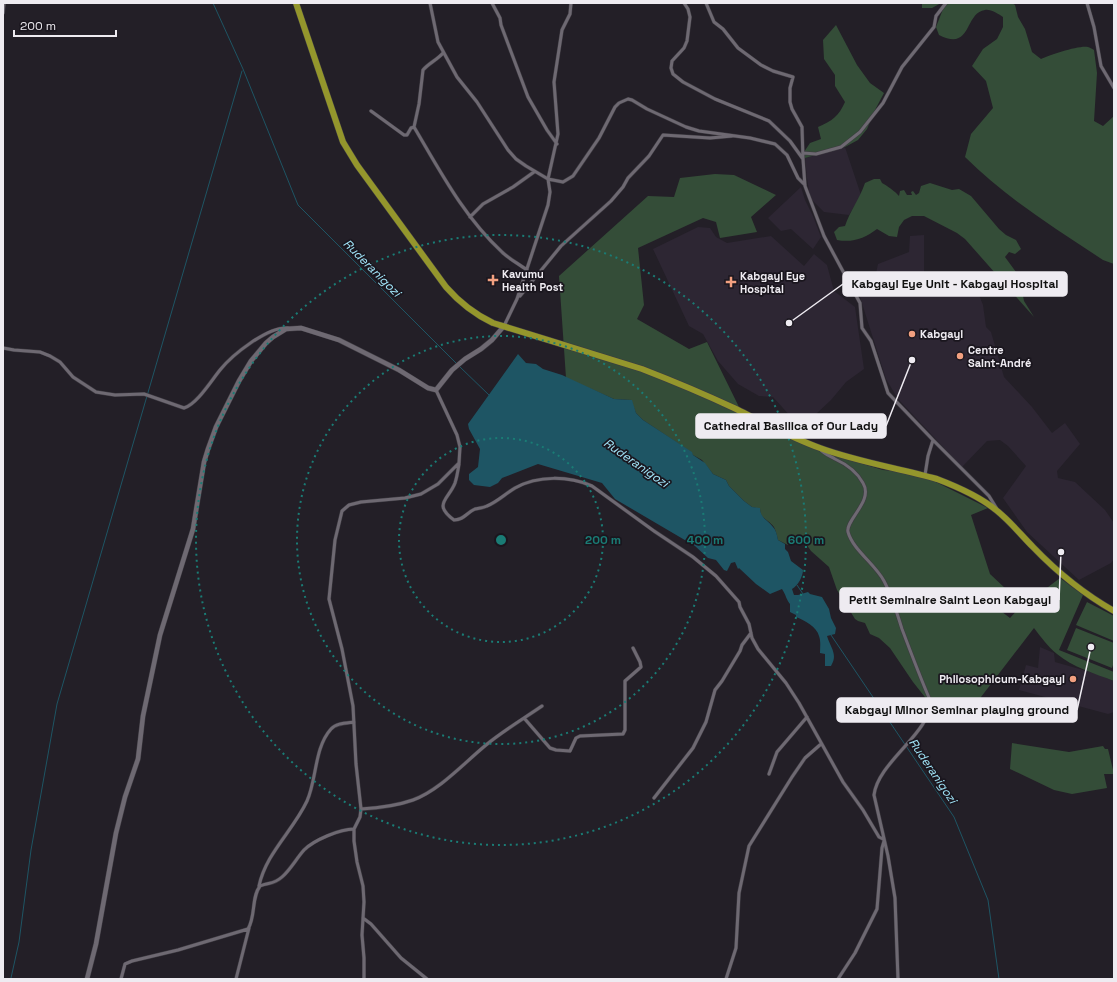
<svg xmlns="http://www.w3.org/2000/svg" width="1117" height="982" viewBox="0 0 1117 982" font-family="'Space Grotesk',sans-serif">
<style>
.built{fill:#2d2633}
.green{fill:#344d38}
.water{fill:#1e5564}
.lines{fill:none;stroke-linecap:round;stroke-linejoin:round}
.stream{stroke:#1e5564;stroke-width:1}
.street-casing{stroke:#3e3b42;stroke-width:4}
.secondary-casing{stroke:#3e3b42;stroke-width:5.5}
.highway-casing{stroke:#3e3b42;stroke-width:7}
.street{stroke:#6e6972;stroke-width:3}
.secondary{stroke:#6e6972;stroke-width:4.5}
.highway{stroke:#94962c;stroke-width:6}
.ring{fill:none;stroke:#1a7c75;stroke-width:2;stroke-dasharray:2 4}
.poi-dot{fill:#f2a080;stroke:#1a161e;stroke-width:1.5}
.labels{text-anchor:middle;dominant-baseline:central;stroke-width:3.5;stroke-linejoin:round;paint-order:stroke}
.poi-label{font-size:11px;font-weight:bold;fill:#eeebf1;stroke:#1a161e;text-anchor:start}
.water-label{font-size:12px;font-style:italic;fill:#a2e6fa;stroke:#1a161e}
.centre{fill:#1a7c75;stroke:#1a161e;stroke-width:2}
.ring-label{font-size:12px;text-anchor:middle;font-weight:bold;fill:#1a7c75;stroke:#1a161e;stroke-width:3.5;stroke-linejoin:round;paint-order:stroke}
.leader{fill:none;stroke:#eeebf1;stroke-width:1.5}
.callout-dot{fill:#eeebf1;stroke:#1a161e;stroke-width:1.5}
.callout{fill:#eeebf1;stroke:#eeebf1;stroke-width:1.5}
.callout-label{font-size:12px;text-anchor:middle;font-weight:bold;fill:#111}
</style>
<rect width="100%" height="100%" fill="#231f27"/>
<!-- built -->
<path class="built" d="M845,147l16,48 -12,20 -25,-3 -14,-14 -3,-20 -2,-20z
M801,187l4,13 8,16 8,21 -8,12 -22,-20 -10,2 -13,-13z
M698,227l12,1 6,9 11,6 44,-7 33,30 10,-12 13,11 7,26 21,16 9,62 -18,13 -15,18 -30,28 -28,-31 -14,-1 -21,-12 -20,-23 -15,-27 -14,-8 -36,-77z
M924,235v38l13,-1 19,3 14,12 7,3 6,15 3,22 5,5 13,45 28,30 20,26 13,-10 15,21 -23,27 1,7 17,4 30,28 9,13v36l-3,4 -32,17 -52,-48 -24,-34 23,-32 -18,-20 -8,-6 -13,1 -25,26 -64,-68 -12,-20 -26,-82 -1,-11 16,-8 3,-14 31,-12 1,-16z
M1040,647l14,6 1,9 42,12 17,7v31l-6,2 -89,-24 7,-25 12,3z"/>
<!-- green -->
<path class="green" d="M922,3h90l3,2 3,12 7,12 7,23 9,7c9,-4 38,-14 47,-12 1,0 6,3 6,3l3,23 -3,48 9,5 11,-10v148l-11,-4c-48,-32 -97,-62 -138,-103l6,-23 22,-26 -7,-27 -14,-15 11,-17 14,-10 6,-12v-10c-5,-3 -12,-8 -18,-7 -21,3 -13,42 -46,25l-3,-8 9,-23 -4,-1 -9,5h-10z
M836,25l21,40 13,18 14,10 -9,17 -8,19 -9,11 -13,7 -40,11 -1,-6 6,-9 11,-4 -3,-12c14,-6 21,-11 27,-25l-10,-16v-11l-11,-16 -1,-19z
M715,174l19,1 42,20 -25,22 6,15 -37,6 -4,-16 -13,-4 -65,30 6,57 -7,14 52,30 18,-7 32,65 78,43 66,20 35,3 70,35 -17,7 19,59 16,15 -13,16 17,13 11,-12 -4,-8 5,-9 13,8 25,-19 23,17 -24,55 55,22v9c-18,-7 -42,-14 -57,-27 -9,-7 -16,-17 -23,-26l-66,86 -36,-8 -19,-24 -23,-34 -11,-10 -9,-4 -5,-11 -7,-2 -3,-2 -18,-29 -8,-23 -18,-16 -9,-13 -4,1 -10,6 -10,-5c-1,-4 -2,-9 -4,-13 -5,-7 -14,-8 -14,-18l-8,-2 -8,-6 -15,-15 -3,-6 -13,-6 -11,-14 -9,-5 -2,-3 -48,-32 -7,-7 -5,-13 -17,-1 -48,-21 -7,-102 89,-80 26,1 6,-19z
M874,179h6l2,4c4,2 14,9 17,13l1,-5 4,-1 3,5h5l-1,-3 2,-1 3,4 3,-2 2,-7 9,-3 22,7 7,-1 12,7 28,33 7,6 10,5 5,9 -6,5 -6,-2 -4,5 11,15 5,14 3,15 10,16 -69,-78 -8,-6 -33,-17h-12l-8,4 -5,7 -2,10 -8,-1 -12,-7c-12,9 -24,14 -40,11l-3,-8 5,-5 6,-1c5,-15 15,-28 20,-43z
M1087,602l27,14v25l-38,-16z
M1076,628l38,15v19l-2,6 -45,-18z
M1012,743l57,9 34,-6 2,3h3l6,25h-10l3,14 -35,6 -18,-4 -44,-21z"/>
<!-- water -->
<path class="water" d="M518,354l8,9 10,1 7,5 19,6 52,24 18,1 4,13 7,7 49,32 1,3 12,8 8,11 13,6 3,6 15,15 8,6 8,1c0,10 8,12 13,19 3,3 4,8 5,13l7,4v5l3,3 3,9 12,9c0,6 -5,16 -11,19l2,6h4l10,-3 2,2 12,3 7,12 2,9 5,10 -1,6 -8,2c4,13 11,18 4,30h-6v-12l-5,-1c0,-5 1,-12 -1,-17 -2,-9 -15,-16 -23,-19v-2l-6,-3v-8c-4,-5 -4,-9 -8,-15l-12,5 -14,-10 -17,-16 -1,1 -3,-7 -4,1 -4,8 -3,-1 -8,-10 -8,-2 -13,-12 -80,-47 -13,-16 -64,-19 -36,14 -4,5 -8,4 -16,-2 -5,-5v-6l9,-7 2,-18 -11,-20 -1,-5z"/>
<g class="lines">
<!-- stream -->
<path class="stream" d="M213,3l30,66 55,136 158,158
M460,367l29,28
M797,585l6,9
M831,635l123,182 34,83 11,79
M11,978l8,-36 12,-92 26,-146 185,-633"/>
<!-- street casing -->
<g class="street-casing">
<path id="street" d="M430,3l8,39 19,35 20,25 31,48 8,9 10,7 22,13 15,3 10,-6 26,-38 16,-31 4,-4 9,-4 4,1 15,9 39,18 13,4 51,7 25,6 12,11 11,23 7,7
M492,3l8,15 1,7 27,72 19,33 10,14
M684,3l4,6 2,8 -3,24 -3,7 -12,13 -1,7 2,6 10,8 32,17 54,22 21,20 13,18 2,27 19,50 36,67 2,25 9,13 17,52 45,47 -5,16 -3,19
M706,3l8,19 9,7 15,19 23,17 12,6 20,6 -3,11v14l2,7 10,18 1,32
M1087,3l7,24 7,39 13,22
M3,13l1,-10
M443,53c-6,7 -14,10 -20,17l-4,34 -5,23c26,44 50,90 88,125 7,7 17,12 25,18
M371,111l33,24h3l4,-7 3,-1
M803,153l13,1 25,-7 19,-15 23,-29 19,-36 32,-40 2,-11 10,-13
M470,217l13,-13 30,-17 21,-15
M520,296l41,-50 50,-45 12,-14 5,-9 21,-22 14,-21 47,3 22,-2
M504,326l13,-27 31,-94 2,-13 -2,-13 10,-45 -4,-52 8,-52 8,-16 1,-11
M3,348l11,2 26,2 10,4 10,6 13,15 23,15 19,3 29,-1 40,14c13,-4 27,-27 36,-38 12,-15 48,-44 68,-42
M933,440l56,56 8,13
M820,449c4,5 10,7 15,10 11,5 22,13 28,24 11,18 -18,37 -15,49 5,18 27,32 36,49 8,15 13,32 18,48 9,24 18,48 28,71 3,32 -52,61 -56,95l14,61 7,42 3,81
M459,464c-1,6 -2,13 -4,19 -6,16 -23,21 -1,37 10,0 12,-7 21,-11 4,-1 8,-1 12,-3 10,-4 18,-12 28,-18 23,-13 54,-12 77,-2l62,45 39,26 23,19 23,26 1,5 9,17 3,14 6,11 28,34 13,20 44,79 20,28 16,27 4,2
M524,718l26,30 6,2 14,1 6,-13 4,-2 43,-2 2,-4v-49l16,-14 -1,-5 -7,-14
M769,774l8,-22 30,-35
M654,798l39,-50 13,-26 9,-32 7,-9 18,-30 2,-6 9,-12
M361,809c18,-1 35,-3 52,-9 27,-10 51,-37 73,-55 17,-14 37,-26 56,-39
M259,886c7,-33 34,-55 48,-85 10,-22 7,-53 24,-72 5,-6 15,-6 23,-7
M363,918l8,6 30,34 26,21
M121,979l4,-15 7,-3 46,-11 70,-21c8,-13 3,-31 12,-43 9,-4 13,-1 22,-9 9,-8 14,-18 22,-27 10,-10 36,-21 50,-21
M236,979l13,-51
M364,979v-21l-2,-23 2,-33 -1,-16 -6,-24 -3,-21v-12l6,-12 1,-8 -5,-45 -3,-58 -11,-57 -13,-50 6,-59 7,-29 7,-6 12,-3 44,-4 16,-4 17,-10 21,-21 1,-16 -3,-12 -21,-45
M726,979l10,-31 3,-55 10,-47 43,-69 13,-19 16,-14
M838,979l17,-26 22,-44 5,-61 2,-7"/>
</g>
<!-- secondary casing -->
<g class="secondary-casing">
<path id="secondary" d="M87,979l9,-35 20,-111 9,-36 13,-38 5,-43 17,-81 33,-106 11,-67 4,-13 8,-22 23,-46 12,-20 15,-18 7,-6 13,-8 15,-1 38,12 60,30 29,18 8,2 16,-20 13,-11 16,-10 11,-9 12,-14"/>
</g>
<!-- highway casing -->
<g class="highway-casing">
<path id="highway" d="M296,3l47,139 14,23 89,122c14,16 28,27 47,36l149,46c31,12 62,25 92,39 28,14 56,29 86,40 38,14 78,20 117,31 21,8 42,17 59,31 14,11 25,25 37,37 24,25 51,47 81,64"/>
</g>
<!-- street -->
<use href="#street" class="street"/>
<!-- secondary -->
<use href="#secondary" class="secondary"/>
<!-- highway -->
<use href="#highway" class="highway"/>
</g>
<!-- distance rings -->
<g class="ring">
<circle cx="501" cy="540" r="102"/>
<circle cx="501" cy="540" r="204"/>
<circle cx="501" cy="540" r="305"/>
</g>
<!-- markers -->
<g class="poi-dot">
<path d="M491 274h4v4h4v4h-4v4h-4v-4h-4v-4h4z"/>
<path d="M729 276h4v4h4v4h-4v4h-4v-4h-4v-4h4z"/>
<circle cx="912" cy="334" r="4"/>
<circle cx="960" cy="356" r="4"/>
<circle cx="1073" cy="679" r="4"/>
</g>
<g class="labels">
<!-- poi labels -->
<g class="poi-label">
<text x="502" y="274">Kavumu<tspan x="502" dy="13">Health Post</tspan></text>
<text x="740" y="276">Kabgayi Eye<tspan x="740" dy="13">Hospital</tspan></text>
<text x="920" y="334">Kabgayi</text>
<text x="968" y="350">Centre<tspan x="968" dy="13">Saint-André</tspan></text>
<text x="1065" y="679" text-anchor="end">Philosophicum-Kabgayi</text>
</g>
<!-- water labels -->
<g class="water-label">
<text transform="translate(372 268) rotate(45)">Ruderanigozi</text>
<text transform="translate(636 463) rotate(35)">Ruderanigozi</text>
<text transform="translate(933 771) rotate(56)">Ruderanigozi</text>
</g>
</g>
<circle cx="501" cy="540" r="6" class="centre"/>
<g class="ring-label">
<text x="603" y="544">200 m</text>
<text x="705" y="544">400 m</text>
<text x="806" y="544">600 m</text>
</g>
<!-- callouts -->
<path class="leader" d="M789 323L843 284M912 360L886 426M1061 552L1059 600M1091 647L1077 710"/>
<g class="callout-dot">
<circle cx="789" cy="323" r="4"/>
<circle cx="912" cy="360" r="4"/>
<circle cx="1061" cy="552" r="4"/>
<circle cx="1091" cy="647" r="4"/>
</g>
<g class="callout">
<rect x="843" y="272" width="224" height="24" rx="4"/>
<rect x="696" y="414" width="190" height="24" rx="4"/>
<rect x="840" y="588" width="219" height="24" rx="4"/>
<rect x="837" y="698" width="240" height="24" rx="4"/>
</g>
<g class="callout-label">
<text x="955" y="288">Kabgayi Eye Unit - Kabgayi Hospital</text>
<text x="791" y="430">Cathedral Basilica of Our Lady</text>
<text x="950" y="604">Petit Seminaire Saint Leon Kabgayi</text>
<text x="957" y="714">Kabgayi Minor Seminar playing ground</text>
</g>
<!-- border -->
<rect width="1117" height="982" fill="none" stroke="#eeebf1" stroke-width="8"/>
<!-- scale -->
<path d="M14 30v6h102v-6" fill="none" stroke="#eeebf1" stroke-width="2"/>
<text x="20" y="30" font-size="12" fill="#eeebf1" stroke="#1a161e" stroke-width="3" paint-order="stroke">200 m</text>
</svg>
